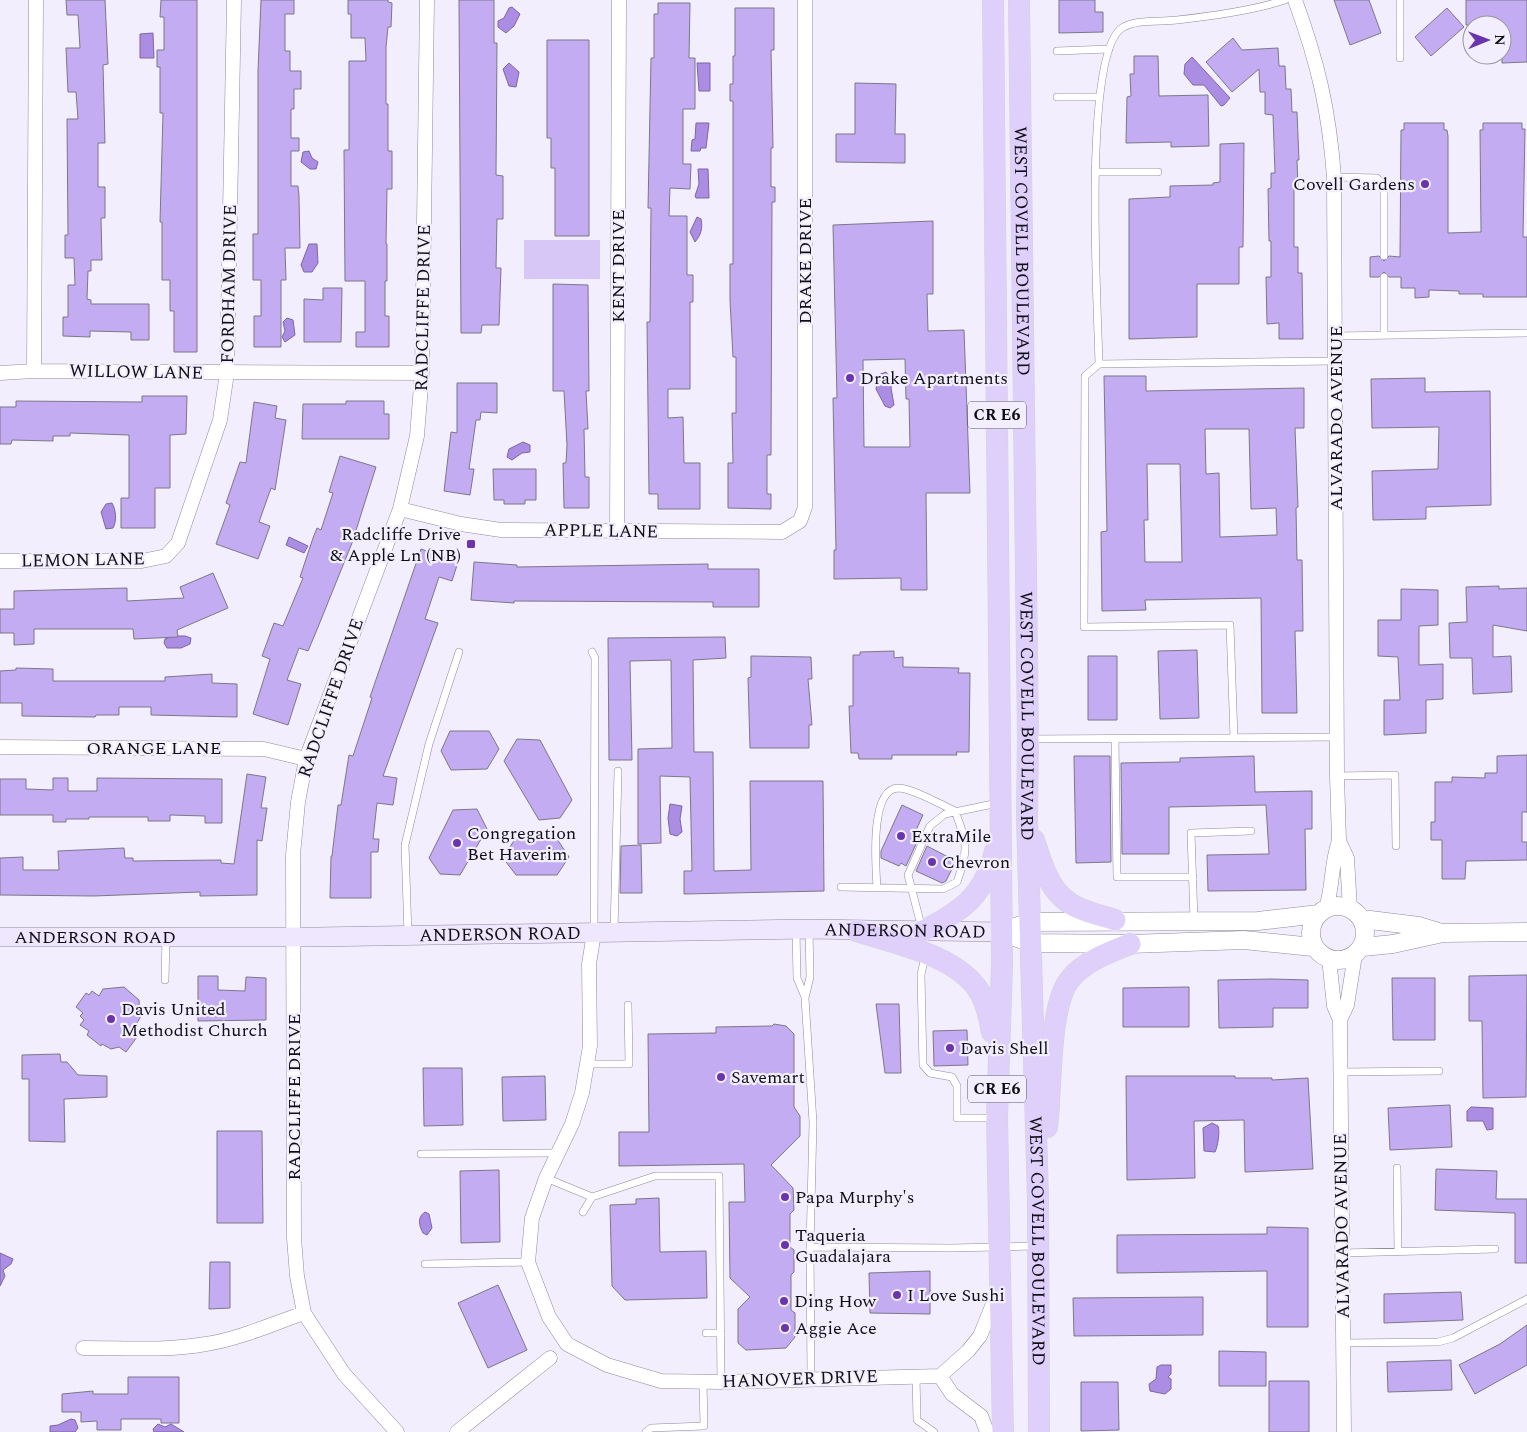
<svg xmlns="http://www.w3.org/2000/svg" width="1527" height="1432" viewBox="0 0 1527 1432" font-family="Spectral,serif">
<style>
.green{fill:#d6c7f6}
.water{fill:#ab8de3;stroke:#7c67a5}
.building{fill:#c3acf2;stroke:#7c7788;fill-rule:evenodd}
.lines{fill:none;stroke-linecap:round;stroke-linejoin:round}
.service-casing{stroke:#908a9c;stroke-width:8}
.minor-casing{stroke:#908a9c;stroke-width:15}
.tertiary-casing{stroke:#908a9c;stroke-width:19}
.secondary-casing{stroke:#908a9c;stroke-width:20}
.primary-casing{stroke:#d4d4d5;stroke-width:22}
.service{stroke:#fff;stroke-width:7}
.minor{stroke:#fff;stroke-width:14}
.tertiary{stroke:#fff;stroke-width:18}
.secondary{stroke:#eee7fd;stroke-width:19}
.primary{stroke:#ded0fb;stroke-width:21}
.poi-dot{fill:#6a35ac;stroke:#f2eefd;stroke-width:2}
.labels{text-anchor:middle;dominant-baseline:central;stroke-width:4.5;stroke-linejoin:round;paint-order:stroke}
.shield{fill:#f2eefd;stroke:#54515b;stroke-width:1}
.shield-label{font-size:16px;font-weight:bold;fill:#100e15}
.poi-label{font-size:18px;fill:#100e15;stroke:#f2eefd;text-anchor:start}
.street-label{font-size:18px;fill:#100e15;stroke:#f2eefd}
</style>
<rect width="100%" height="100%" fill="#f2eefd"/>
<!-- green -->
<path class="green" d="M524,240h76v39h-76z"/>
<!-- water -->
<path class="water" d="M512,7l8,7 -6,12 -8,7 -8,-6v-6l6,-3 5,-10z
M153,33l1,25h-14v-24z
M1192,57l38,41 -6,7 -3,1 -17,-21h-11l-9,-11 1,-10z
M509,63l10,9 -3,15 -7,-1 -6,-17z
M697,63h13v28h-11z
M696,123h13l-3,25h-5l-1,3h-9l1,-11 3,-1z
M309,151l3,7 6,4 -2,7h-6l-9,-7 2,-10z
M698,169h10l1,29h-13l-1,-2 4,-12z
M697,217l4,2c2,9 0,16 -6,23l-5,-10z
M309,244h8l1,19 -6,9h-8l-3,-7z
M287,318l6,2 2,15 -10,7 -3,-5 3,-6 -2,-9z
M886,372l7,9 -2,7 3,17 -4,3 -5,-2 -9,-17 2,-14z
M523,442l7,3v7l-8,1 -10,7 -5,-3 2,-8z
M112,503c4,7 5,18 1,25l-7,1 -5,-17 5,-8z
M289,537l19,9 -4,7 -18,-8z
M173,636h12l6,2 -1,6 -9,4h-14l-3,-5 1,-4z
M670,804l12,2 -2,13 2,13 -5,4 -7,-2 -2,-16z
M1471,1107l22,1v21l-6,1 -4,-9h-16v-10z
M1212,1123l6,3c2,5 0,20 -3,26l-11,-1 -1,-23z
M425,1212l4,2 3,14 -5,7 -4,-2c-4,-7 -6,-16 2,-21z
M0,1253l13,6 -2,5 -8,6 2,6 -5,10z
M1161,1365h10v9l-3,3 3,2v10l-6,5 -15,-3 -1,-7 7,-5 1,-12z
M71,1419l4,1 3,8 -3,4h-25v-6l8,-1z
M158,1424l7,3 6,-3 13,8h-30l-1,-3z"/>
<!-- building -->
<path class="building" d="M66,0h39l3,64 -5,1 2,78h-7v44h7v31h-4l1,42h-11v11h-3l-1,28 4,1v4h58v36h-18v-8l-41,-1v6l-27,-1v-19h5v-32h7l-1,-27h-9v-23h3l-1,-116h11l-2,-27h-8l-2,-44h14l-2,-33h-11z
M161,0h36v352h-23v-41h-4v-31h-8v-58h-2l3,-109h-3v-46h-3v-17h7v-33h-4z
M261,0h33v14h-9v37h5v20h11v18h-7v20h-3v29h8v13h-8v35h7l1,10 1,52h-15l1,32h-5v67h-27v-31h7v-36h-8v-46h5v-163z
M348,0h40v2l4,1 -1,24h-3l-2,20v57h2v47h4v38h-5l-1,55h1v37h-2v35h4v31h-33v-15h9v-51h-20l-1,-131h5v-89h17l-1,-23h-14v-24h-3z
M459,0h35v43h3l-1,132 7,1v43h-6l-1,49h5l-2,57h-17l-1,8h-20z
M1059,0h36v12h8v20l-44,1z
M1334,0h35l12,33 -31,12z
M1466,0h61v62l-25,1v-38h-36z
M658,3h32l-1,55h6v51h-12v55h8l-1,25 -20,-1 -1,28h18v59h6v27h-3v87h-22v29l15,-1 1,46h16v46h-42v-15h-9l-2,-172h3l1,-114h-3l3,-150h3v-44h4z
M735,8h39v42h-3l2,98h-2v39h4v15h-3l-1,253h-4v39h4v15l-43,-1v-45h5l-1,-50h4v-56h-3l-3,-57v-36h3v-163h-3v-17h3v-28h2z
M1447,8l17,19 -33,29 -16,-19z
M1233,38l9,12 36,-2 1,18h6l1,23h5l1,23h5l2,48h-2l1,28h-4v59h4v26h4l1,66h-24v-16l-12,1 -1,-47h5v-36h-2l-1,-52 3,-1v-15h4l-2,-58 -8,-1v-22h-5l-1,-23 -27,23 -26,-30z
M547,40h42v196h-34v-68h-4v-30h-4z
M1134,56h24l1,40 49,-1 1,51 -38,1v-5l-45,1 1,-46 4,-1 -1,-22h4z
M855,83l41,1 -1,50h10v29l-69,-1v-28h19z
M1404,123h40v7h3l1,6v97l33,-1 -1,-102h3v-7h39v6h3l-2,108h4v60h-44v-3h-24v-3l-30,-1v7l-14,1v-10h-14v-11h-12l-5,-5 -5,5h-9v-20l9,-1 5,5 5,-5 11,1 1,-127h3z
M1244,143l-1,104h-4v37h-42v53l-68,2v-140l41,-2v-11l43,-1v-2l7,-1v-38z
M933,221v73h-6l1,37 36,-1 6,163h-44l1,97h-26v-12l-67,1v-29h2l-3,-152h4l-4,-173zM905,359l1,40h3l1,48h-46l-1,-87z
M553,284l35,1 1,106h-3l2,38h-4l1,48h4v31h-25l-1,-45h3l1,-18 -3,-54h-11z
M323,288h19l-1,54h-37v-43l19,1z
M1104,376h42v15l158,-3v40h-9l3,79 -2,1 1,52h5l1,71h-8l2,82h-35l-1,-115 -116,2 1,10 -44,1 -1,-79 6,-1zM1205,429h44l2,80 25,-1 1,27 -57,2 -1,-64 -13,1zM1147,464h33l2,98h-37l-1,-42h4z
M1425,378v14l65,-1 1,114 -65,2v12l-53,1 -1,-49 66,-2 1,-42 -67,1 -1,-49z
M457,383h40v30l-16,-1 -1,8h-4l-7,49h5l-4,26 -26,-4 7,-59 6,1z
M142,396h45l-1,38 -16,1v53h-15v40h-34v-30h8v-63l-59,-2v3h-17v5l-41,-1 -1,4h-11v-37h16v-6l126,1z
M346,401h38v13h5v25h-87l1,-35h43z
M254,402l23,4 -2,12 11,2 -11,70 -4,-2 -12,34 11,4 -12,33 -42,-15 14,-39 -4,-2 14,-41 6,1z
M340,456l36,11 -24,76 -36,89 -8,19 -9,-3 -12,32 14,4 -13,41 -35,-11 17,-55 -8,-3 12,-33 9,3 20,-48 -3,-1 13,-39 4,-10 4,2 12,-37 -4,-1z
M493,469h43v31h-11v4h-21v-4h-10z
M421,549l37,13 -6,19 -13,-4 -14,42 13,4 -55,153 14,2 -4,27 -16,-2 -4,36h6l-1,13h-7v46h-41l1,-42h1l6,-51h3l8,-50 4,1 19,-58 -2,-1z
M474,562l43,3v2l191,-3v5h51v38h-46v-5l-199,-1v2l-43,-3z
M213,573l15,35 -51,22 1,7 -44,2 -1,-10h-99v15l-20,1v-12h-14v-24h14v-18l113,-3v13l57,-3 -4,-11z
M1499,586v3l28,-1v43l-34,-6v32l18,-1 1,36 -39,2 -1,-36h-22l-1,-35 18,-1 -1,-35z
M1401,589l37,1v35l-19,1v39l24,-1v35l-17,1v33l-42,2v-35h16l-2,-43 -20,-1v-36h23z
M725,637l1,21 -33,2 1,92h19l1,119 37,-1 -1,-89h73l1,110 -140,3v-23h8l-2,-94 -30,-1 1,67 -23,1v-95l34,-1 -1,-88 -41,1 2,99h-23l-1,-122z
M1197,650l2,68 -39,1 -2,-68z
M894,651v7l9,-1v10l56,1 -1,5h12l-1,79h-13l1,3h-65v4h-33l-1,-6h-7l-2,-47h4v-51h7v-3z
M751,656l60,1 1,22h-4l4,46h-3v23h-59l-2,-70 3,-1z
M1088,656h29v64h-29z
M16,668l37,1v12h112v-4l47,-3v9l25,1v33l-86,-2v-8h-32v8h-23l-1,2 -73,-1v-13h-22v-32l16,-1z
M450,731h39l10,18 -12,20 -36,1 -10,-19z
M517,739l23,1 32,60 -12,18 -21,2 -35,-59z
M1527,755v57h-5v30h5v18l-61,1 -1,18h-23v-39h-11v-18h4v-40h17v-5l33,1v-5h12v-17z
M1074,756h36l1,106 -35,1z
M1254,756l1,36 57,-1v38h-7l1,61 -98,1 -1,-36 62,-1 -3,-49 -97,2v47h-47l-1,-91 59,-1v-4z
M247,774l19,3 -5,31h6l-5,33 -5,-1v55l-57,1v-4l-106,4 -94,-1v-37l23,-1v13h36l-1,-19 66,-3 1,10h8v3l88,-1v3l13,1z
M53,778h15v13h29v-13l125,1v44h-17v-7l-35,-1v6h-22v-4h-59v2h-23v3h-13v-7h-53v-36h26v10l27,1z
M902,805l21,10 -11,24 5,3 -11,24 -5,-3 -2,3 -18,-8v-7z
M477,809l10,20 -27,46 -20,-1 -11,-16 24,-48z
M515,839h42l12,18 -12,18h-41l-13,-17z
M641,845l1,48h-22l1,-47z
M927,846l29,15 -10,20 -4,2 -26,-12z
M1527,975l-1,122 -43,1 -1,-77h-13v-45z
M198,976h20v14l27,1 1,-14 20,1v42l-68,1z
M1392,978h43v62h-42z
M1272,979l36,1v28h-35v19l-54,1 -1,-48z
M124,987l15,13 1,18 -6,10 6,5 -14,19 -7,-5 -8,2 -9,-5 -1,2 -14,-11 2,-4 -9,-6 4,-5 -4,-4 3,-3 -7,-6 10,-14 3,2 3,-4 7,5 4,-7z
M1189,987v40h-66v-39z
M876,1004h23l2,69h-16z
M774,1024l12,2 8,8v73l6,9v20l-29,29 22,23 1,22 -4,4v33l4,3v22l-3,3v35l4,3v24l-9,11 -40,2 -8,-7v-34l12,-12 -20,-19 -1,-76h16l-1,-38 -125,2v-34h30l-1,-98 68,-1v-6l56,-1z
M967,1030l1,35 -34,1 -1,-35z
M60,1054l1,8h6l11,13 29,1v21l-43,2 1,43 -36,-1v-62h-7v-24z
M423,1068h39l1,57 -39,1z
M545,1076l1,44 -43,1 -1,-44z
M1126,1076h109v2h37v2l36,-2 5,91 -68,3 -1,-52 -50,1 1,57 -68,2z
M1450,1105l2,42 -62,3 -2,-42z
M217,1131h45l1,92h-46z
M1436,1169l61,2 -1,28h31v64h-12v-50l-80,-3z
M499,1170l1,72 -39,1 -1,-72z
M659,1198l1,54 46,-1 1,47 -82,2 -13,-14 -2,-81 26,-1v-5z
M1267,1227l41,1v99h-41v-56l-150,2v-38l150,-1z
M210,1262h20v46l-21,1z
M930,1271v43l-60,-1 -1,-40z
M498,1285l29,65 -39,18 -30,-65z
M1461,1292l2,28 -79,3v-29z
M1203,1297v38l-129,1 -1,-38z
M1527,1325v40l-52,29 -16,-29 41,-21z
M1219,1351l47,1v34h-47z
M1451,1360l1,30 -64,2 -1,-30z
M128,1377h51v46h-18v-4h-40v11h-24v-9l-16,1v-10h-19v-18l31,-3v3h35z
M1269,1381h40v51h-40z
M1081,1382h37l1,48 -38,1z"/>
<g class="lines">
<!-- service casing -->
<g class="service-casing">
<path id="service" d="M1057,51l52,-2
M1400,58v-58
M1057,97h42
M1095,172h63
M1334,177l43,1 7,8v70
M1384,335v-58
M1335,336l192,-3
M1099,364l236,-3
M592,652l3,6 -1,275
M1234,738l-4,-113 -146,2 1,-251 14,-12c-1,-52 -17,-310 23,-336 13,-9 39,-6 55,-8 36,-4 74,-9 108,-20
M1030,739l307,-2
M1115,739l2,138h76
M1337,776l58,-1 1,71
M841,887l102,2 14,-7c12,-33 10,-39 -2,-71 -14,-6 -42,-23 -57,-23 -29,1 -22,80 -21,100
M1194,920l-3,-87 60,-2
M922,929l-14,-54 22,-49 15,-12 53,-11
M796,930l1,48 8,19
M809,930l1,47 -5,21 8,124 -3,125 1,131
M614,932l4,-161
M408,935l-3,-90 24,-101 30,-92
M925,956l-4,19 2,90 7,8 22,4 5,9v32h37
M165,980l1,-43
M588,1064h41l-1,-59
M1340,1072l99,-1
M421,1154l136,-1
M1397,1168l1,84
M546,1178l46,19 63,-21h64l2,206
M583,1212l9,-15
M810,1247l142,1 83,-2
M1343,1253l152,-4
M425,1264l103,-2
M706,1333h15
M1344,1343l94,-1 15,-4 74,-39
M916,1376l1,44 17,12
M646,1432l5,-4 53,-2 -1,-44"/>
</g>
<!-- minor casing -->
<g class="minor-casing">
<path id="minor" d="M1295,0c23,63 34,110 39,177l3,599 2,65 8,17 3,51
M34,371l2,-371
M0,373l34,-2 388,2
M400,509l61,15 40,6 281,2 18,-11 5,-14v-507
M617,532l2,-532
M0,561h142l24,-5 12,-13 42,-123 7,-47 7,-373
M0,747l264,2 42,10
M1326,909c7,-23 5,-46 13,-68
M594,933l-5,31 1,82 -8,47 -10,31 -26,54 -14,40 -4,44 21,55 18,27 40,21 54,16 60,1 219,-6 28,-25 12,-15 17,-42
M1329,958l5,48 6,14 4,412
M1340,1020l7,-15 8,-50
M83,1348c41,0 83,3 123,-4 33,-5 66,-20 98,-31
M940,1376l12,18 29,22 6,16
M397,1432l-53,-58 -40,-61 -7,-37 -3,-38 -1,-383 5,-53 8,-43 94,-250 17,-73 5,-63 5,-373
M457,1432l93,-74"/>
</g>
<!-- tertiary casing -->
<g class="tertiary-casing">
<path id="tertiary" d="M1311 933a27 27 0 1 1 54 0a27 27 0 1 1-54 0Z
M1362,919l57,7 23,7
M1001,932l29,-10 228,-1 61,-7
M1001,932l30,11 99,1 114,-4 69,7
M1363,947l30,-3 50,-11 84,-1"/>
</g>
<!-- secondary casing -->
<g class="secondary-casing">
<g id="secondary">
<path id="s1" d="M0,937h316l493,-8 192,3"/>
</g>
</g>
<!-- primary casing -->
<g class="primary-casing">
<g id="primary">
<path d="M993,0l9,964 -5,154 6,314"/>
<path id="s2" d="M1019,0l9,739 -1,79 11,381 1,233"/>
<path d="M1034,840c9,28 17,58 47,69 11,5 23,7 34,11"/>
<path d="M857,931c39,13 99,24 122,60 8,12 10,27 13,41"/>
<path d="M923,931c39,-20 61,-35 72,-80"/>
<path d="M1047,1127c5,-37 1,-123 24,-149 14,-17 39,-26 59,-34"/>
</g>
</g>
<!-- service -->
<use href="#service" class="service"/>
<!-- minor -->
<use href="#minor" class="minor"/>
<!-- tertiary -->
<use href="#tertiary" class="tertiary"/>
<!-- secondary -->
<use href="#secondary" class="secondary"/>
<!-- primary -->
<use href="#primary" class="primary"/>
</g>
<!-- markers -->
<g class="poi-dot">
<circle cx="1425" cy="184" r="5"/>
<circle cx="850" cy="378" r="5"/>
<rect x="466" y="539" width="10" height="10" rx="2.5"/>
<circle cx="901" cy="836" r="5"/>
<circle cx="457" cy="843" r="5"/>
<circle cx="932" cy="862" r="5"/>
<circle cx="111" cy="1019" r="5"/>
<circle cx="950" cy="1048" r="5"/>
<circle cx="721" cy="1077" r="5"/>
<circle cx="785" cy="1197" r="5"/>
<circle cx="785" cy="1245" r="5"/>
<circle cx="897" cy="1295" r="5"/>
<circle cx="784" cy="1301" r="5"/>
<circle cx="785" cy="1328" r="5"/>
</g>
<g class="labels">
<!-- shield labels -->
<g class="shield">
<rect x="968" y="401.5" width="58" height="27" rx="4"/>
<rect x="968" y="1075.5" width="58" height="27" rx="4"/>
</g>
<g class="shield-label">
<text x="997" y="415">CR E6</text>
<text x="997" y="1089">CR E6</text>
</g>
<!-- poi labels -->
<g class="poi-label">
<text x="1415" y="184" text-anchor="end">Covell Gardens</text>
<text x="860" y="378">Drake Apartments</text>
<text x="461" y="534" text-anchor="end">Radcliffe Drive<tspan x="461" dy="21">&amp; Apple Ln (NB)</tspan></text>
<text x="467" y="833">Congregation<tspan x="467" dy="21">Bet Haverim</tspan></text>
<text x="911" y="836">ExtraMile</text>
<text x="942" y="862">Chevron</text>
<text x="121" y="1009">Davis United<tspan x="121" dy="21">Methodist Church</tspan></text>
<text x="960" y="1048">Davis Shell</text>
<text x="731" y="1077">Savemart</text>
<text x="795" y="1197">Papa Murphy's</text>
<text x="795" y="1235">Taqueria<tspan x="795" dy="21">Guadalajara</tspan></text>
<text x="907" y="1295">I Love Sushi</text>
<text x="794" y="1301">Ding How</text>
<text x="795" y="1328">Aggie Ace</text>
</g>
<!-- street labels -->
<g class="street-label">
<text stroke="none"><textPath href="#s2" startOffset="251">WEST COVELL BOULEVARD</textPath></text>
<text transform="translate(805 261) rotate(-90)">DRAKE DRIVE</text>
<text transform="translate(618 266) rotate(-90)">KENT DRIVE</text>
<text transform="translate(229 284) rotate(-89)">FORDHAM DRIVE</text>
<text transform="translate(423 308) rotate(-89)">RADCLIFFE DRIVE</text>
<text transform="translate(136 372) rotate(1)">WILLOW LANE</text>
<text transform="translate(1336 418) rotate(-90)">ALVARADO AVENUE</text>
<text transform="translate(601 531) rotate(1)">APPLE LANE</text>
<text transform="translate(83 560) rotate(-1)">LEMON LANE</text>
<text transform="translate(331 698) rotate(-71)">RADCLIFFE DRIVE</text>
<text stroke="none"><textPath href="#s2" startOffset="716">WEST COVELL BOULEVARD</textPath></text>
<text x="154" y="748">ORANGE LANE</text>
<text stroke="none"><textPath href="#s1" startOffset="905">ANDERSON ROAD</textPath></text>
<text stroke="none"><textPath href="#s1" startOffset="500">ANDERSON ROAD</textPath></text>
<text stroke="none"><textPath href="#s1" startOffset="95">ANDERSON ROAD</textPath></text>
<text transform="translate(294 1097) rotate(-90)">RADCLIFFE DRIVE</text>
<text transform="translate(1342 1226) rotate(-91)">ALVARADO AVENUE</text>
<text stroke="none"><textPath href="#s2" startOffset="1241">WEST COVELL BOULEVARD</textPath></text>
<text transform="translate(800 1379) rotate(-2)">HANOVER DRIVE</text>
</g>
</g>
<!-- north arrow -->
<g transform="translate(1487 40) rotate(89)"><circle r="24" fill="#f2eefd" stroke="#9894a0"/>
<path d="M0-4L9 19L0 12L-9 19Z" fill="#6a35ac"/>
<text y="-8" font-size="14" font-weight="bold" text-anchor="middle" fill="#100e15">N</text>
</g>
</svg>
